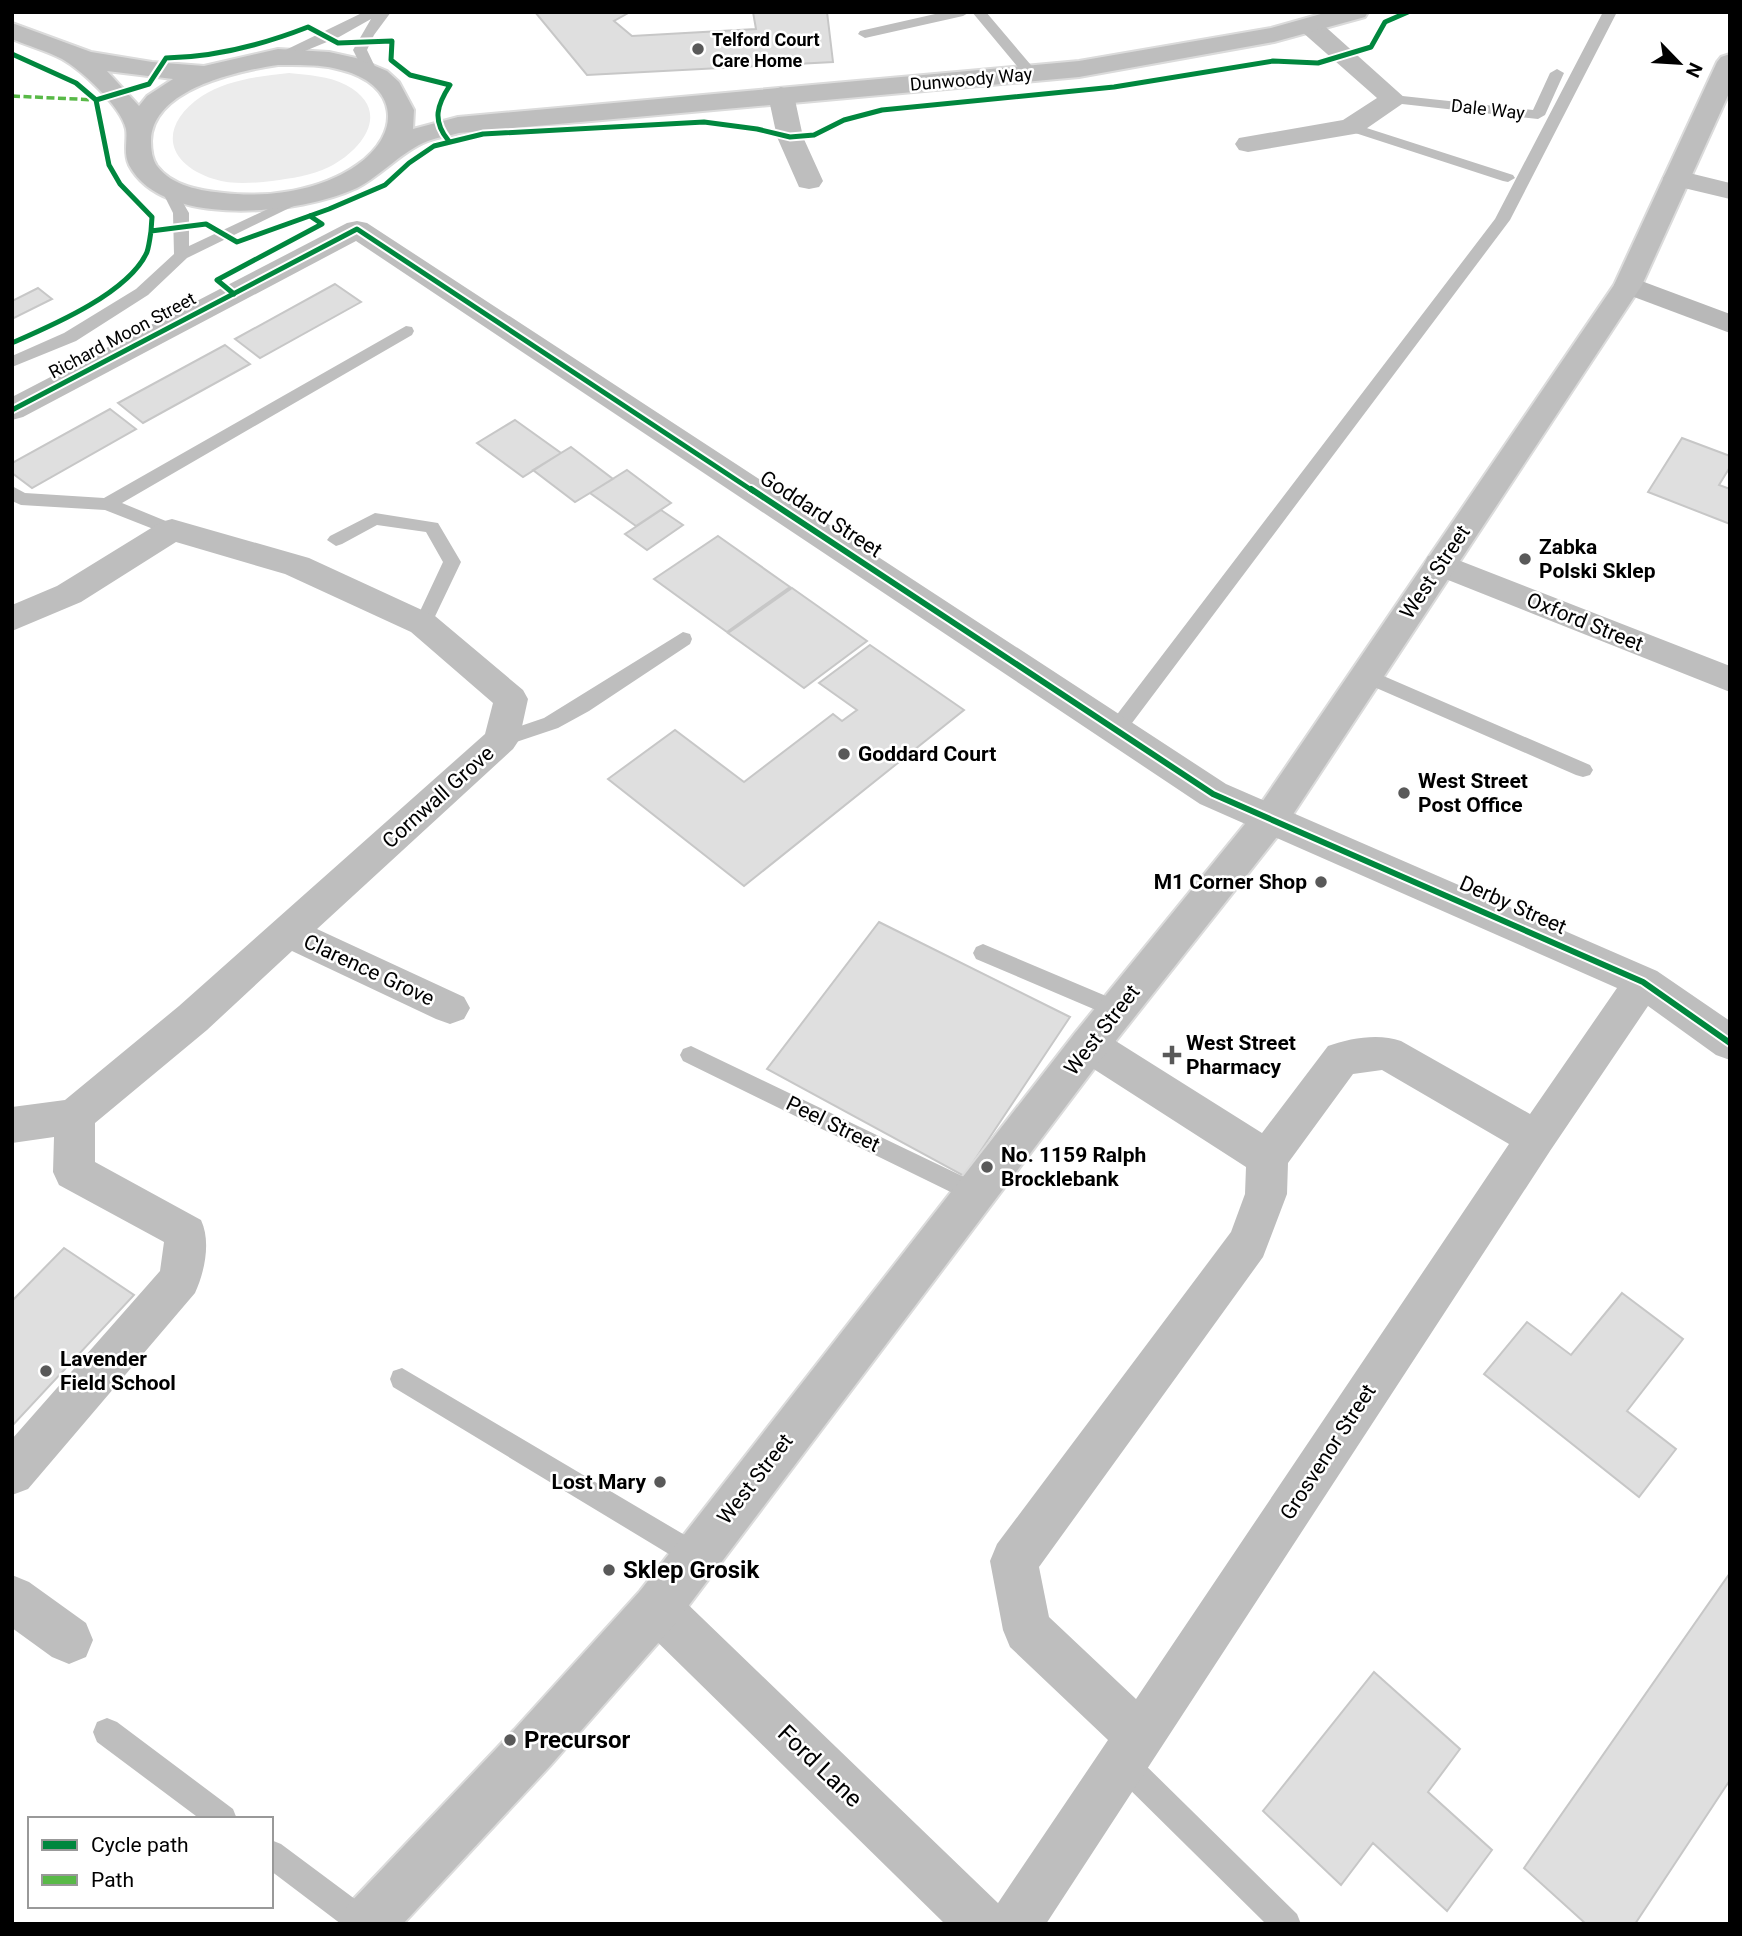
<svg xmlns="http://www.w3.org/2000/svg" width="1742" height="1936" viewBox="0 0 1742 1936" font-family="Roboto,sans-serif">
<style>
.green{fill:#ececec}
.building{fill:#dfdfdf;stroke:#c7c7c7;stroke-width:2}
.lines{fill:none;stroke-linecap:round;stroke-linejoin:round}
.primary-casing{stroke:#dbdbdb;stroke-width:4}
.lane{fill:#bebebe;fill-rule:evenodd}
.street{fill:#bebebe;fill-rule:evenodd}
.secondary{fill:#b8b8b8;fill-rule:evenodd}
.primary{fill:#bebebe;fill-rule:evenodd}
.quiet{stroke:#58b947;stroke-width:3.5;stroke-dasharray:8 3.5;stroke-linecap:butt}
.cycleway-far1-casing{stroke:#fff;stroke-width:9}
.cycleway-casing{stroke:#fff;stroke-width:10}
.cycleway-far1{stroke:#00873e;stroke-width:5}
.cycleway{stroke:#00873e;stroke-width:6}
.poi-dot{fill:#595959;stroke:#fff;stroke-width:2.5}
.labels{text-anchor:middle;dominant-baseline:central;stroke-width:5;stroke-linejoin:round;paint-order:stroke}
.far-poi-label{font-size:18px;font-weight:bold;fill:#000;stroke:#fff;text-anchor:start}
.far-street-label{font-size:18px;fill:#000;stroke:#fff}
.street-label{font-size:21px;fill:#000;stroke:#fff}
.poi-label{font-size:21px;font-weight:bold;fill:#000;stroke:#fff;text-anchor:start}
.near-poi-label{font-size:24px;font-weight:bold;fill:#000;stroke:#fff;text-anchor:start}
.near-street-label{font-size:24px;fill:#000;stroke:#fff}
</style>
<rect width="100%" height="100%" fill="#fff"/>
<!-- green -->
<path class="green" d="M289,73c19,2 40,3 57,12 47,25 17,65 -17,82 -18,9 -37,11 -57,14 -19,2 -39,4 -58,-2 -49,-16 -56,-53 -12,-83 25,-16 58,-20 87,-23z"/>
<!-- building -->
<path class="building" d="M535,12h95l-16,9 18,15 124,-7 -3,-17h74l6,50 -246,13z
M335,284l26,18 -101,56 -25,-19z
M38,288l14,11 -40,20v-18z
M225,345l25,19 -107,59 -25,-20z
M110,409l26,20 -104,59 -20,-15v-10z
M515,420l46,33 -38,24 -46,-34z
M1682,438l48,18v11l-11,18 11,4v35l-82,-32z
M571,447l42,32 -38,23 -42,-32z
M627,470l44,33 -35,23 -46,-33z
M661,510l22,15 -36,25 -22,-16z
M718,536l72,51 -63,45 -73,-53z
M792,588l75,53 -63,47 -76,-55z
M870,645l94,65 -220,176 -136,-107 67,-49 69,52 89,-68 9,7 15,-11 -38,-27z
M879,922l191,95 -106,159 -197,-107z
M64,1248l70,47 -122,131v-125z
M1622,1293l61,46 -56,72 49,38 -37,48 -155,-123 43,-52 44,33z
M1730,1573v207l-95,144h-49l-62,-56z
M1374,1672l86,77 -32,43 64,58 -45,61 -74,-68 -32,42 -78,-74z"/>
<g class="lines">
<!-- primary casing -->
<g class="primary-casing">
<path id="primary" d="M1328,12h40l-3,5 -91,25 -195,35 -620,56c-10,3 -21,4 -31,8 -26,10 -46,34 -71,47 -55,26 -194,42 -228,-23 -6,-13 -1,-25 -3,-36 -5,-23 -46,-60 -64,-70 -15,-8 -34,-13 -50,-20v-16l79,29 61,10 52,4 74,-17 51,3 27,6 31,13 12,11 15,28 -1,19 45,-12 621,-56 192,-33zM278,65c21,0 43,-1 63,5 57,14 62,63 16,95 -37,26 -89,33 -133,28 -23,-2 -52,-7 -67,-27 -5,-7 -6,-17 -6,-25 1,-52 87,-70 127,-76zM107,71l66,8 -26,17 -8,10z
M1730,54v37l-88,194 -358,543 -181,229 -429,568 -124,141 -147,158h-62l7,-19 166,-175 126,-139 435,-558 183,-225 356,-523 103,-223 4,-5z"/>
</g>
<!-- lane -->
<path class="lane" d="M364,12h27l-17,23 -7,15 10,21 -2,3h-10l-12,-24 18,-31 -32,18 -56,23h-10l-2,-3z
M944,12h26l-7,4 -98,22 -7,-4 2,-3z
M972,12h14l50,59v6h-10z
M1603,12h14l-107,208 -387,515h-14l-3,-5 3,-5 386,-506z
M1557,69l7,4 -19,42 -7,4 -145,-16 -7,-4 7,-4 140,15 17,-37z
M1351,123l162,52 2,3 -7,4 -5,-1 -157,-51 -2,-3 2,-3z
M167,183l5,1 17,29v33l113,-53h10l2,3 -127,62 -39,37 -72,46 -64,26v-11l52,-23 72,-44 38,-35 -1,-41 -13,-26z
M406,326l6,1 2,4 -2,4 -290,168 56,23 3,4 -3,4h-12l-61,-24 -84,-5 -9,-4v-15l13,7 79,5z
M375,513l63,10 23,39 -32,67h-12l-3,-5 29,-62 -17,-30 -49,-7 -35,19 -6,2 -9,-6 3,-4z
M683,632l7,2 2,5 -2,5 -101,67 -31,17 -57,19 -7,-2 -3,-5 3,-5 50,-17z
M1365,668l225,97 3,5 -3,5 -7,2 -7,-2 -218,-95 -2,-5 2,-5z
M983,944l142,60 3,6 -3,6 -8,3 -141,-60 -3,-6 3,-6z
M691,1046l292,140 3,7 -3,7 -8,3 -8,-3 -284,-139 -3,-6 3,-6z
M402,1368l303,179 4,9 -4,9 -9,4 -9,-4 -294,-178 -3,-8 3,-8z
M107,1718l10,4 116,87 4,10h-37l-103,-77 -4,-10 4,-10z
M1123,1749l10,4 164,161 4,10h-35l-153,-151 -4,-10 4,-10z
M271,1840l10,4 94,70 4,10h-38l-70,-53z"/>
<!-- street -->
<path class="street" d="M1310,19l9,2 87,78 -4,5 -42,29 -112,19 -9,-2 -4,-6 4,-6 104,-18 34,-22 -76,-67 -3,-5 3,-5z
M781,87l9,3 4,5 9,42 20,44 -4,6 -10,2 -10,-2 -22,-50 -9,-42 4,-5z
M1677,170l53,13v16l-63,-15 -4,-6 4,-6z
M357,221l10,2 859,561 431,187 73,50v39l-14,-5 -68,-49 -98,145 -504,773h-101l-305,-299 -7,-17 7,-17 17,-7 17,7 324,312 110,-163 -98,-93 -7,-17 -13,-69 7,-17 234,-312 14,-38 1,-27 -171,-110 -6,-12 6,-12 14,-5 14,5 159,100 66,-87c22,-8 51,-13 73,-5l129,73 87,-126 -417,-184 -844,-563 -333,176 -11,3v-23l335,-174zM1382,1070l127,74 -373,555 -87,-82 -10,-50 224,-310 24,-63 1,-31 65,-89z
M172,519l137,39 126,58 88,74 5,9 -9,41 -6,9 -196,180 147,68 6,11 -6,11 -14,5 -14,-5 -144,-68 -85,79 -112,93v39l106,58c10,21 4,51 -6,73l-167,196 -16,6v-56l148,-168 4,-29 -105,-57 -6,-13 1,-35 -42,6v-36l53,-7 114,-94 306,-272 8,-31 -82,-71 -126,-58 -109,-32 -95,60 -69,29v-26l45,-19 104,-64z
M1440,553l290,113v26l-302,-120 -4,-8 4,-8z
M12,1575l17,7 57,41 7,17 -7,17 -17,7 -17,-7 -40,-29z"/>
<!-- secondary -->
<path class="secondary" d="M1628,276l102,38v19l-112,-42 -4,-6 4,-6z"/>
<!-- primary -->
<use href="#primary" class="primary"/>
<!-- quiet -->
<path class="quiet" d="M12,96l84,4"/>
<!-- cycleway-far1 casing -->
<g class="cycleway-far1-casing">
<path id="cycleway-far1" d="M12,54l64,29 20,17
M448,140c-16,-20 -11,-35 2,-55l-40,-10 -19,-15 1,-19 -54,2 -30,-16c-46,18 -93,30 -142,31l-17,26 -53,16 13,65 11,19 32,33 -1,14 55,-7 31,18 92,-33 56,-24 24,-22 25,-17 49,-12 221,-12 53,7 33,8 24,-2 30,-15 38,-10 232,-23 159,-26 45,2 53,-16 14,-25 23,-10
M234,294l-17,-14 105,-56 -12,-8
M12,343c39,-17 117,-50 135,-91 2,-6 3,-14 4,-21
M12,410l345,-181 396,262"/>
</g>
<!-- cycleway casing -->
<g class="cycleway-casing">
<path id="cycleway" d="M751,489l462,305 430,188 87,61"/>
</g>
<!-- cycleway-far1 -->
<use href="#cycleway-far1" class="cycleway-far1"/>
<!-- cycleway -->
<use href="#cycleway" class="cycleway"/>
</g>
<!-- markers -->
<g class="poi-dot">
<circle cx="698" cy="49" r="7"/>
<circle cx="1525" cy="559" r="7"/>
<circle cx="844" cy="754" r="7"/>
<circle cx="1404" cy="793" r="7"/>
<circle cx="1321" cy="882" r="7"/>
<path d="M1168.5 1044.5h7v7h7v7h-7v7h-7v-7h-7v-7h7z"/>
<circle cx="987" cy="1167" r="7"/>
<circle cx="46" cy="1371" r="7"/>
<circle cx="660" cy="1482" r="7"/>
<circle cx="609" cy="1570" r="7"/>
<circle cx="510" cy="1740" r="7"/>
</g>
<g class="labels">
<!-- far-poi labels -->
<g class="far-poi-label">
<text x="712" y="39">Telford Court<tspan x="712" dy="21">Care Home</tspan></text>
</g>
<!-- far-street labels -->
<g class="far-street-label">
<text transform="translate(971 79) rotate(-5)">Dunwoody Way</text>
<text transform="translate(1488 109) rotate(6)">Dale Way</text>
<text transform="translate(122 335) rotate(-28)">Richard Moon Street</text>
</g>
<!-- street labels -->
<g class="street-label">
<text transform="translate(821 514) rotate(33)">Goddard Street</text>
<text transform="translate(1435 572) rotate(-56)">West Street</text>
<text transform="translate(1585 622) rotate(22)">Oxford Street</text>
<text transform="translate(438 797) rotate(-42)">Cornwall Grove</text>
<text transform="translate(1513 905) rotate(24)">Derby Street</text>
<text transform="translate(369 970) rotate(25)">Clarence Grove</text>
<text transform="translate(1102 1030) rotate(-52)">West Street</text>
<text transform="translate(833 1124) rotate(26)">Peel Street</text>
<text transform="translate(1328 1452) rotate(-57)">Grosvenor Street</text>
<text transform="translate(755 1479) rotate(-52)">West Street</text>
</g>
<!-- poi labels -->
<g class="poi-label">
<text x="1539" y="547">Zabka<tspan x="1539" dy="24">Polski Sklep</tspan></text>
<text x="858" y="754">Goddard Court</text>
<text x="1418" y="781">West Street<tspan x="1418" dy="24">Post Office</tspan></text>
<text x="1307" y="882" text-anchor="end">M1 Corner Shop</text>
<text x="1186" y="1043">West Street<tspan x="1186" dy="24">Pharmacy</tspan></text>
<text x="1001" y="1155">No. 1159 Ralph<tspan x="1001" dy="24">Brocklebank</tspan></text>
<text x="60" y="1359">Lavender<tspan x="60" dy="24">Field School</tspan></text>
<text x="646" y="1482" text-anchor="end">Lost Mary</text>
</g>
<!-- near-poi labels -->
<g class="near-poi-label">
<text x="623" y="1570">Sklep Grosik</text>
<text x="524" y="1740">Precursor</text>
</g>
<!-- near-street labels -->
<g class="near-street-label">
<text transform="translate(820 1766) rotate(44)">Ford Lane</text>
</g>
</g>
<!-- border -->
<rect width="1742" height="1936" fill="none" stroke="#000000" stroke-width="28"/>
<!-- legend -->
<rect x="28" y="1817" width="245" height="91" fill="#ffffff" stroke="#999999" stroke-width="2"/>
<rect x="42" y="1840" width="35" height="10" fill="#00873e" stroke="#999999" stroke-width="2"/>
<text x="91" y="1852" font-size="21" fill="#000000">Cycle path</text>
<rect x="42" y="1875" width="35" height="10" fill="#58b947" stroke="#999999" stroke-width="2"/>
<text x="91" y="1887" font-size="21" fill="#000000">Path</text>
<!-- north arrow -->
<g transform="translate(1679 63) rotate(115)" stroke="#ffffff" stroke-width="5" paint-order="stroke">
<path d="M0-5L12 26L0 18L-12 26Z" fill="#000000"/>
<text y="-10" font-size="19" font-weight="bold" text-anchor="middle" fill="#000000">N</text>
</g>
</svg>
